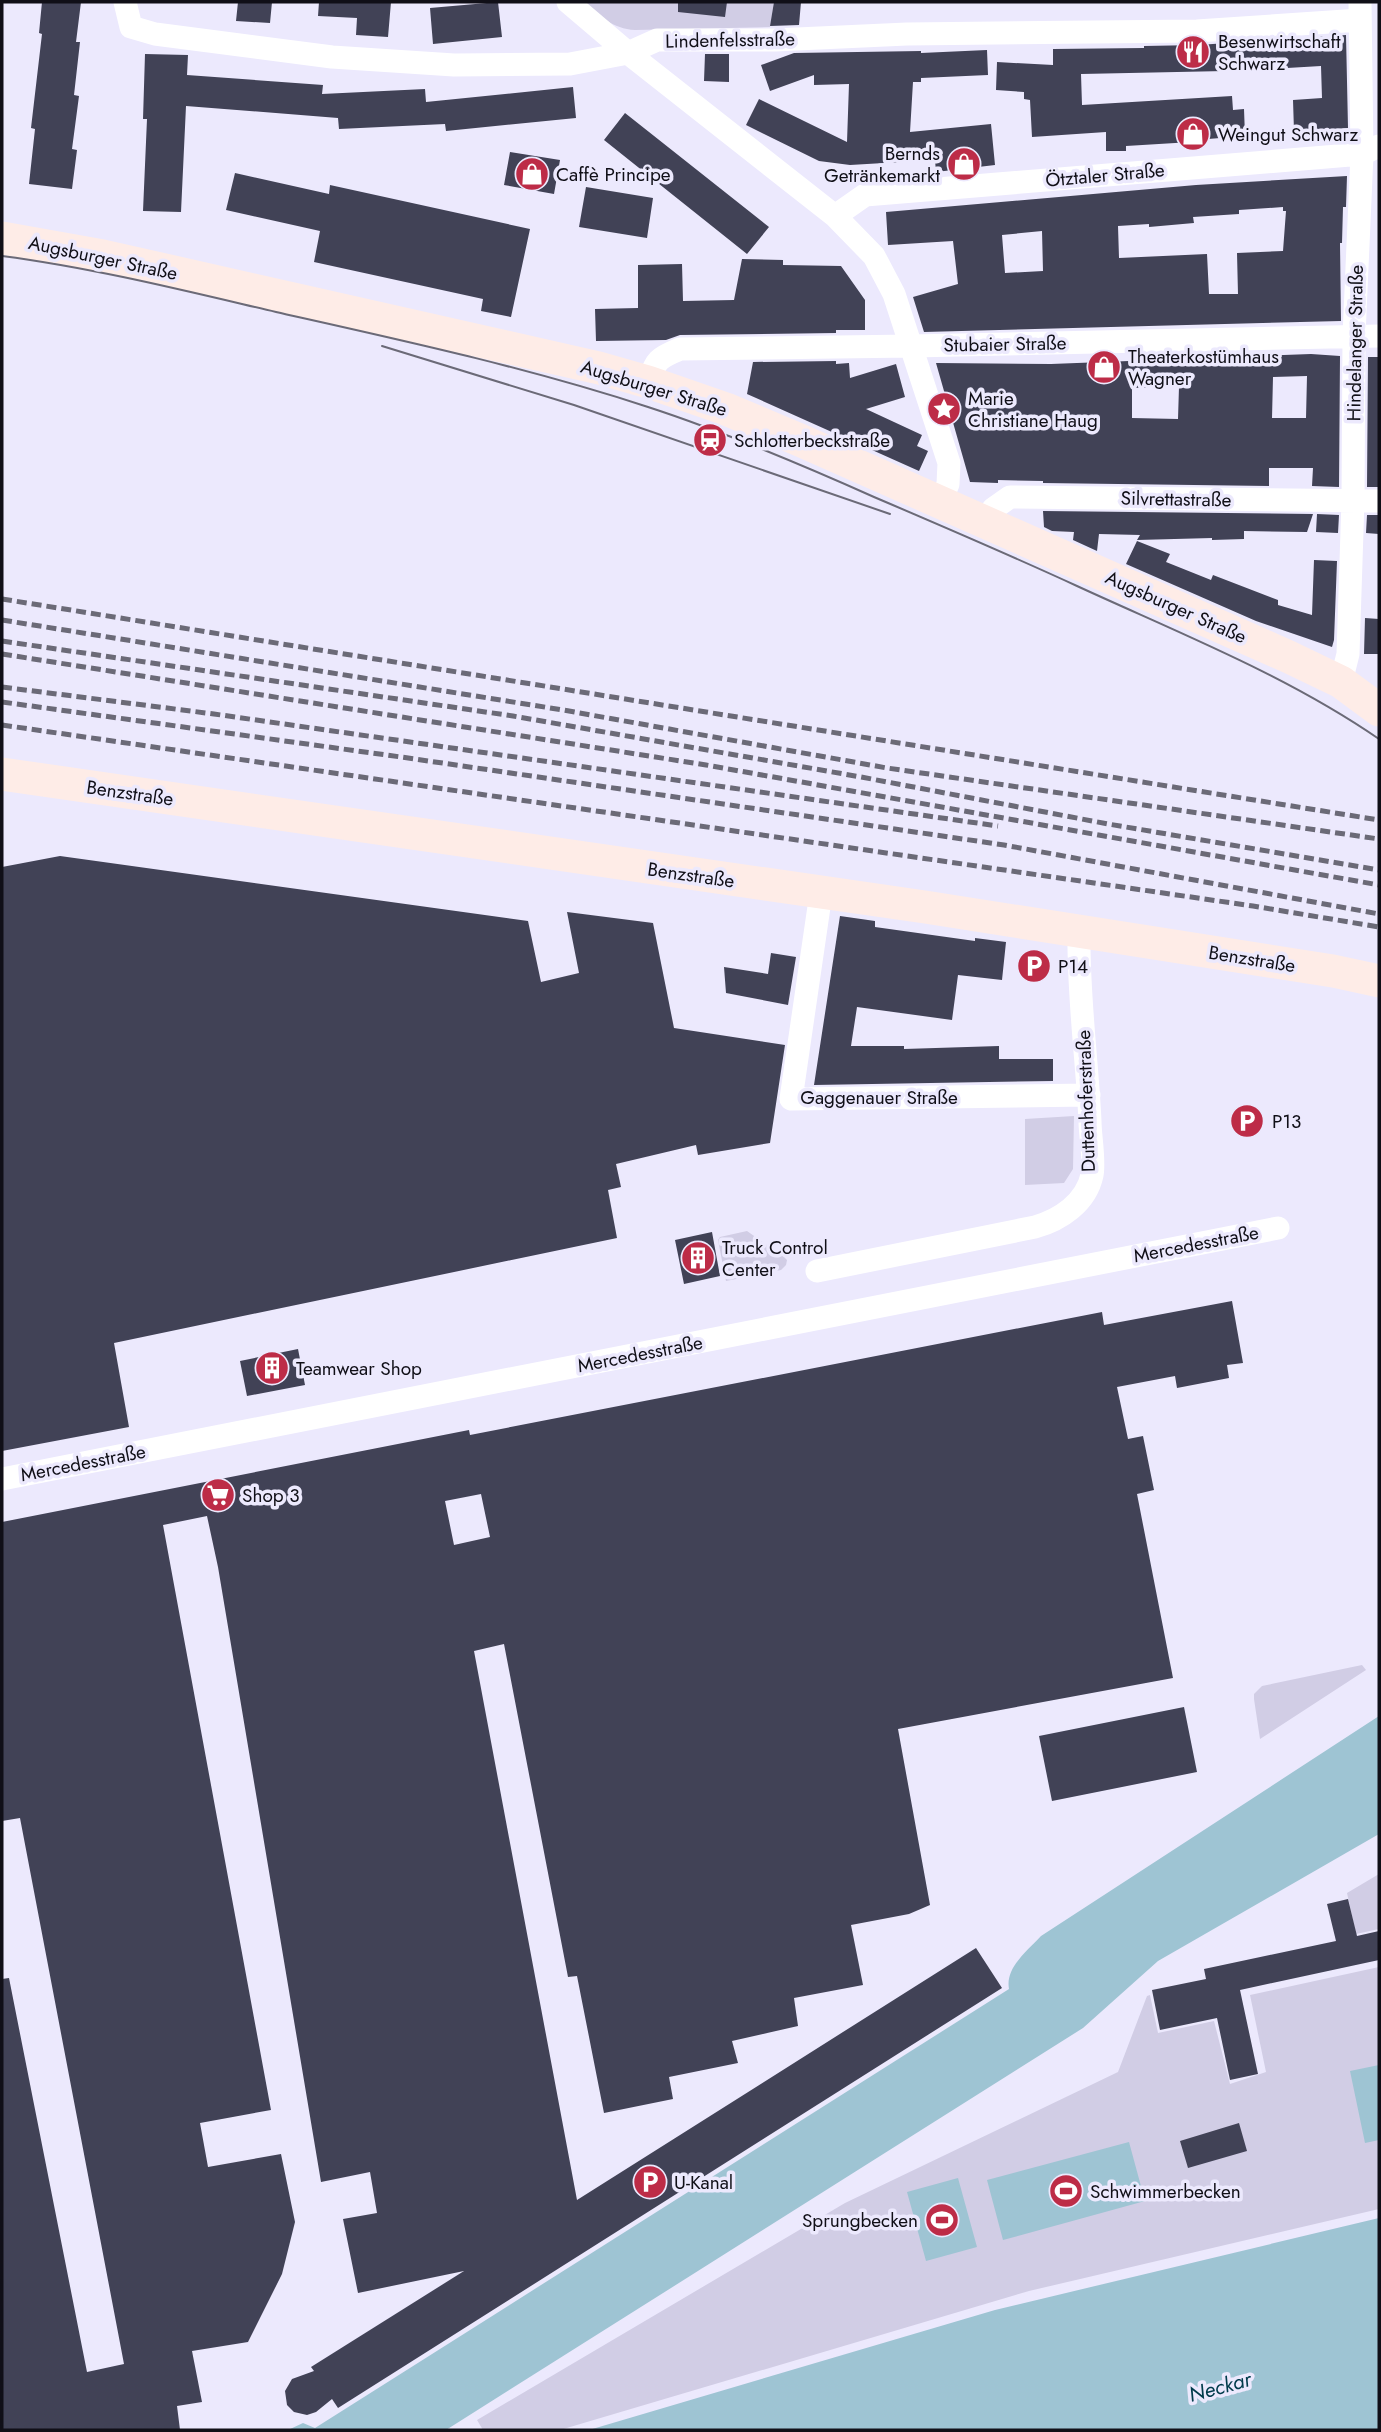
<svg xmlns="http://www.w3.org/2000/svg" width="1381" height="2432" viewBox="0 0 1381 2432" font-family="Jost,sans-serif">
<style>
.green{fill:#d1cde5}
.water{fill:#9ec4d3}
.building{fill:#414256;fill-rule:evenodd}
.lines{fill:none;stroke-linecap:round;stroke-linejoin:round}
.minor{stroke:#fff;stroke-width:23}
.secondary{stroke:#feece7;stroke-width:33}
.tram{stroke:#6b6a77;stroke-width:2}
.rail{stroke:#6b6a77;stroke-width:5;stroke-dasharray:10 5;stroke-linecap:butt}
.labels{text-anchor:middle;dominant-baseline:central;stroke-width:7;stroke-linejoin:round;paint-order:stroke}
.street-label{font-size:19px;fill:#100f17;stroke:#ece9fd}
.poi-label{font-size:19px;fill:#100f17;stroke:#ece9fd;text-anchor:start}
.water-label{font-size:21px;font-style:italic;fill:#013b4b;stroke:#ece9fd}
</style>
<rect width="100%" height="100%" fill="#ece9fd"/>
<!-- green -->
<path class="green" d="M582,2h192l-4,25 -135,3c-22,-1 -36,-15 -53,-28z
M1074,1116l-1,53 -9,14 -39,2v-66z
M747,1231l37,26 3,3 -1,5 -5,5 -55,11 -8,-41 2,-3z
M1362,1665l4,5 -106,69 -6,-40v-5l8,-8z
M1379,1874v55l-23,5 -9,-41z
M1379,1967v242l-350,82 -469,139h-77l-6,-10 368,-217 273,-131 29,-76 3,-1 8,38 56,-12 16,63 36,-12 -16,-77z"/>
<!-- water -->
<path class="water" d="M1379,1716v118l-221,127 -75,67 -637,402h-158l15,-7 12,5 694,-439c-4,-21 18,-38 32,-53z
M1379,2065v75l-14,3 -15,-72z
M1129,2142l16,59 -142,39 -16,-60z
M958,2178l19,69 -51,14 -19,-69z
M1379,2218v212h-790l406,-120z"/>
<!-- building -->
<path class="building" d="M42,2h39l-5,40h4l-6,53 5,1 -7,53 5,1 -5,39 -43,-5 6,-55 -4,-1 11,-94 -3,-1z
M238,2h34l-2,21 -34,-2z
M319,2h72l-3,35 -32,-2 1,-17 -39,-2z
M498,2l4,35 -69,7 -3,-36z
M678,2h49l-2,15 -47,-5z
M774,2h27l-2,23 -29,1z
M1346,35l2,93 -54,3 -1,-31 29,-2 -1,-32 -34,2 -1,-3 -61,6 -144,3 1,31 150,-9 1,14 11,-1 1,27 -37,3v2l-82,5v5h-20v-19l-74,5 -2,-37 -6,-1v-7l-28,-2 1,-28 56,3v-16l91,-1v-2l54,-1z
M987,50l1,25 -67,3v4h-8l-3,50 81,-8 4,41 -59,7 -1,-12 -85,5 -31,-4 -73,-36 13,-26 88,43 2,-58 -35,1v-10l-44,16 -9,-26 33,-12 127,-2v2z
M145,54l43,1 -1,20 136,10 -1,9 103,-5 1,13 147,-15 3,31 -130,13 -1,-7 -106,5 -1,-11 -152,-12 -5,106 -38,-1 4,-92h-4z
M705,54h24v28l-25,-1z
M625,113l144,114 -22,27 -143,-114z
M510,152l50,8 -6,34 -50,-9z
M235,173l94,21 1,-9 200,44 -19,88 -30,-6 2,-12 -169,-37 6,-31 -94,-21z
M1347,176l-1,31h-3l-1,36h-2l1,78 -417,11 -11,-35 45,-13 -5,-43 -65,4 -2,-33 310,-27zM1283,207v4h3l-3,40 -46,2 1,41h-29l-2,-40 -88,4 -1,-32 31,-2v3l45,-4 -1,-6 46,-3v-4zM1042,231l1,40 -38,2 -3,-38z
M586,187l67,11 -6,40 -68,-11z
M742,259l41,1v5l58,1 24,34v30h-29v3l-156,2 -14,5 -70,1 -1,-32 43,-1v-43l44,-1 1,37 51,-1z
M1311,354l29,2 -1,131 -27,-1 1,-18h-44v18l-226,-3v-2l-45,-1v3l-28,-1 -34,-119 115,1zM1307,376l-1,42h-34l1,-41zM1179,387l-1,32 -46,-1v-30z
M1368,357h11v130h-12z
M836,361v3l13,-1 1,15 46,-14 9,33 -39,12 56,26 -5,11 11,5 -9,20 -172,-77 6,-32z
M1043,511l270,3 -6,18 -63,-1v8l-32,1v-2l-75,2 3,-5 -41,-1 -2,17 -24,-11 1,-8 -22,-1 -8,-4z
M1317,514l22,1 -1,18 -22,-1z
M1367,515h12v19l-13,-1z
M1137,541l33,13 -4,8 45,18 2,-5 65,25v5l34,10 2,-55 23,1 -3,79 -2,7 -76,-26 -130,-57z
M1365,618l14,1v35h-15z
M60,856l468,65 13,61 38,-9 -12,-61 86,11 21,105 111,17 -15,98 -72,12 -2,-10 -80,19 5,23 -13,3 9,48 -503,105 15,84 -127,24v-584z
M840,916l35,5v6l100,14v-3l31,4 -4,38 -44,-5 -6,45 -95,-13 -6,39h53v3l95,-3v13h54v22l-239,4z
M771,953l25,4 -8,48 -62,-12 -2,-26 44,7z
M712,1232l8,44 -36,8 -9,-44z
M1232,1301l11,62 -16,2 2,13 -52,10 -2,-12 -58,11 11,52 15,-3 11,54 -17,4 36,184 -275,51 32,176 -21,9 -58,11 12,60 -69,13 4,28 -66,15 6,22 -69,14 4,22 -69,14 -27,-137 -9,1 -64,-333 -30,7 103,549 399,-252 26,40 -664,420 -6,-9 -16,13 -9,3 -13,-3 -7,-7 -2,-14 7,-12 22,-8 -3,-4 153,-96 -106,22 -15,-74 34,-6 -7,-41 -49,10 -103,-615 -11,-51 -44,9 108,585 -71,13 8,44 73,-13 14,68 -13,52 -34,68 -56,9 10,51 -25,4 3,24h-178v-451l7,-1 78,394 37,-8 -104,-546 -18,3v-299l467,-92 1,5 632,-123 2,13zM481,1494l9,43 -36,8 -9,-44z
M298,1349l7,36 -58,11 -7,-35z
M1184,1707l13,65 -145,29 -13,-65z
M1348,1899l9,37 22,-5v29l-139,30 18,84 -28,6 -13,-62 -57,12 -8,-40 54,-11 -2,-10 132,-28 -9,-37z
M1239,2123l8,28 -59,17 -8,-27z"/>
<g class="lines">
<!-- minor -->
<path class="minor" d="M125,2l6,25 24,7 177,23 122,8 116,-1 58,-11 29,-13h118l132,-6 290,-3 163,-11
M568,2l60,51 207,163 39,40 20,38 55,169 -1,21 -8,19
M835,216l30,-21 497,-41 17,-8
M648,382c8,-22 10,-24 32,-33l232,-3 467,-10
M985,523l8,-14 17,-12 369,4
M1341,682l7,-28 5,-154 1,-164 8,-182 -2,-152
M821,893l-30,206 298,-4
M817,1271l218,-44c25,-7 51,-24 57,-52 3,-14 -2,-39 -2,-54 -3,-63 -12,-125 -11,-188
M2,1479l1276,-251"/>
<!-- secondary -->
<path class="secondary" d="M2,238l101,18 496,112 49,14 78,27 76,32 487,216 52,25 38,28
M2,774l923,133 408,64 46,10"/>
<!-- tram -->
<path class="tram" d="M2,256c92,12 184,35 274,56 125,28 250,55 372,95 77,25 152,57 226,90 68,29 136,58 203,89 102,47 209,89 302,153
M382,346l192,59 316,109"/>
<!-- rail -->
<path class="rail" d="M2,599l1377,221
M2,620l561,90 324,58 492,71
M2,641l511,75 348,61 247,47 271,46
M2,654l704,111 673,120
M2,687l212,27 784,112
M2,702l399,55 603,88 375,69
M2,725l1251,181 126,21"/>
</g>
<!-- icons -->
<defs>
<g id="restaurant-disc" transform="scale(1.75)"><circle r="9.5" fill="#bd2c47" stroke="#ece9fd"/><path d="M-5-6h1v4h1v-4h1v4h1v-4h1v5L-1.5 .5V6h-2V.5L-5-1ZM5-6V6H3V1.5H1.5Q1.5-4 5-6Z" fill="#fff"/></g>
<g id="shop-disc" transform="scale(1.75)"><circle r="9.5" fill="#bd2c47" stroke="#ece9fd"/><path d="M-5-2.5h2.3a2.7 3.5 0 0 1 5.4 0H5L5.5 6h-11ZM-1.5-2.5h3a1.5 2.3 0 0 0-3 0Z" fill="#fff"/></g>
<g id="sight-disc" transform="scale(1.75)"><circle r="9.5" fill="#bd2c47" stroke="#ece9fd"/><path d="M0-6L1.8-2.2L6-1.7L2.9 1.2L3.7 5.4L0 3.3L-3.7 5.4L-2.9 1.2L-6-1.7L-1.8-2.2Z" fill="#fff"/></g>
<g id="station-disc" transform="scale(1.75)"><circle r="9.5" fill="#bd2c47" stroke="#ece9fd"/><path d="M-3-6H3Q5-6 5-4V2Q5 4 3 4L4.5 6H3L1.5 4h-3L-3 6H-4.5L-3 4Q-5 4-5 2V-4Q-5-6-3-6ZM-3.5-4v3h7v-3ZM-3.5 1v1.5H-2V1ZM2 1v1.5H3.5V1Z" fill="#fff"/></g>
<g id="parking-disc" transform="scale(1.75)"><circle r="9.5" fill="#bd2c47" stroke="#ece9fd"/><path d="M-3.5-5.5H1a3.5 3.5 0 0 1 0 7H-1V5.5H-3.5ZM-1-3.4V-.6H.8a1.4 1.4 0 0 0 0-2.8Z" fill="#fff"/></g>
<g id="building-disc" transform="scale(1.75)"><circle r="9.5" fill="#bd2c47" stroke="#ece9fd"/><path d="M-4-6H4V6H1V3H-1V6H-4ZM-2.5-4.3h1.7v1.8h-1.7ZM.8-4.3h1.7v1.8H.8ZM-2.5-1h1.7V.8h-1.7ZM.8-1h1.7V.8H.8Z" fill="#fff"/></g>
<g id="supermarket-disc" transform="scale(1.75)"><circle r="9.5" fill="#bd2c47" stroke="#ece9fd"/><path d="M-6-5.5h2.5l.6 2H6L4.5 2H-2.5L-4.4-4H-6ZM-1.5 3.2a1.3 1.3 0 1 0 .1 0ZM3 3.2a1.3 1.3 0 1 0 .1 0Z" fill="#fff"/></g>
<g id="stadium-disc" transform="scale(1.75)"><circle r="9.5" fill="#bd2c47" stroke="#ece9fd"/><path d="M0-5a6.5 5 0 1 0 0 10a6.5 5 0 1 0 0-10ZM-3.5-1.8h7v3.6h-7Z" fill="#fff"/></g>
</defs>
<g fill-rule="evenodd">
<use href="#restaurant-disc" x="1193" y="52"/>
<use href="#shop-disc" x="1193" y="134"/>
<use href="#shop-disc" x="964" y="164"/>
<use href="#shop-disc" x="532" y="174"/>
<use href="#shop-disc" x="1104" y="367"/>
<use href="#sight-disc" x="944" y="409"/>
<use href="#station-disc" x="710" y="440"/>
<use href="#parking-disc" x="1034" y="966"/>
<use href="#parking-disc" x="1247" y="1121"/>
<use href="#building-disc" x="698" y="1258"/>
<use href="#building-disc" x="272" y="1368"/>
<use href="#supermarket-disc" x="218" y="1495"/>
<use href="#parking-disc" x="650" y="2182"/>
<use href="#stadium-disc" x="1066" y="2191"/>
<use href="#stadium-disc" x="942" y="2220"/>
</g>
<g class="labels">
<!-- street labels -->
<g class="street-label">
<text transform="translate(730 40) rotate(-1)">Lindenfelsstraße</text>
<text transform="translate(1105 175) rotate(-5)">Ötztaler Straße</text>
<text transform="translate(103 258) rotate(12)">Augsburger Straße</text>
<text transform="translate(1355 343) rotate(-89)">Hindelanger Straße</text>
<text transform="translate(1005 344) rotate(-1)">Stubaier Straße</text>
<text transform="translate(654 388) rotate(17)">Augsburger Straße</text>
<text transform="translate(1176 499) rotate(1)">Silvrettastraße</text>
<text transform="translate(1176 607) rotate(24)">Augsburger Straße</text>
<text transform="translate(130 793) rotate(8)">Benzstraße</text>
<text transform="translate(691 875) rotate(8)">Benzstraße</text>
<text transform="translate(1252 959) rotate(9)">Benzstraße</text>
<text x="879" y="1097">Gaggenauer Straße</text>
<text transform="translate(1086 1101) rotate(-92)">Duttenhoferstraße</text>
<text transform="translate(1196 1244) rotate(-11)">Mercedesstraße</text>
<text transform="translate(640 1354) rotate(-11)">Mercedesstraße</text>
<text transform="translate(83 1463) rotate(-11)">Mercedesstraße</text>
</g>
<!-- poi labels -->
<g class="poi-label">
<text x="1218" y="41">Besenwirtschaft<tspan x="1218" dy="22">Schwarz</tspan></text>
<text x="1218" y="134">Weingut Schwarz</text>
<text x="940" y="153" text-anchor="end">Bernds<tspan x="940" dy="22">Getränkemarkt</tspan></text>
<text x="556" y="174">Caffè Principe</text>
<text x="1128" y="356">Theaterkostümhaus<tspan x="1128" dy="22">Wagner</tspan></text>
<text x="968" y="398">Marie<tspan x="968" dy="22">Christiane Haug</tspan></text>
<text x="734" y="440">Schlotterbeckstraße</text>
<text x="1058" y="966">P14</text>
<text x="1272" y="1121">P13</text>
<text x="722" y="1247">Truck Control<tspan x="722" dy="22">Center</tspan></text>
<text x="296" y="1368">Teamwear Shop</text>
<text x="242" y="1495">Shop 3</text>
<text x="674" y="2182">U-Kanal</text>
<text x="1090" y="2191">Schwimmerbecken</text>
<text x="918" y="2220" text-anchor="end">Sprungbecken</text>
</g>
<!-- water labels -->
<g class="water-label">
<text transform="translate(1220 2387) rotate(-15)">Neckar</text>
</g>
</g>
<!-- border -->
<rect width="1381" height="2432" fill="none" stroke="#100f17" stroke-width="7"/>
</svg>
